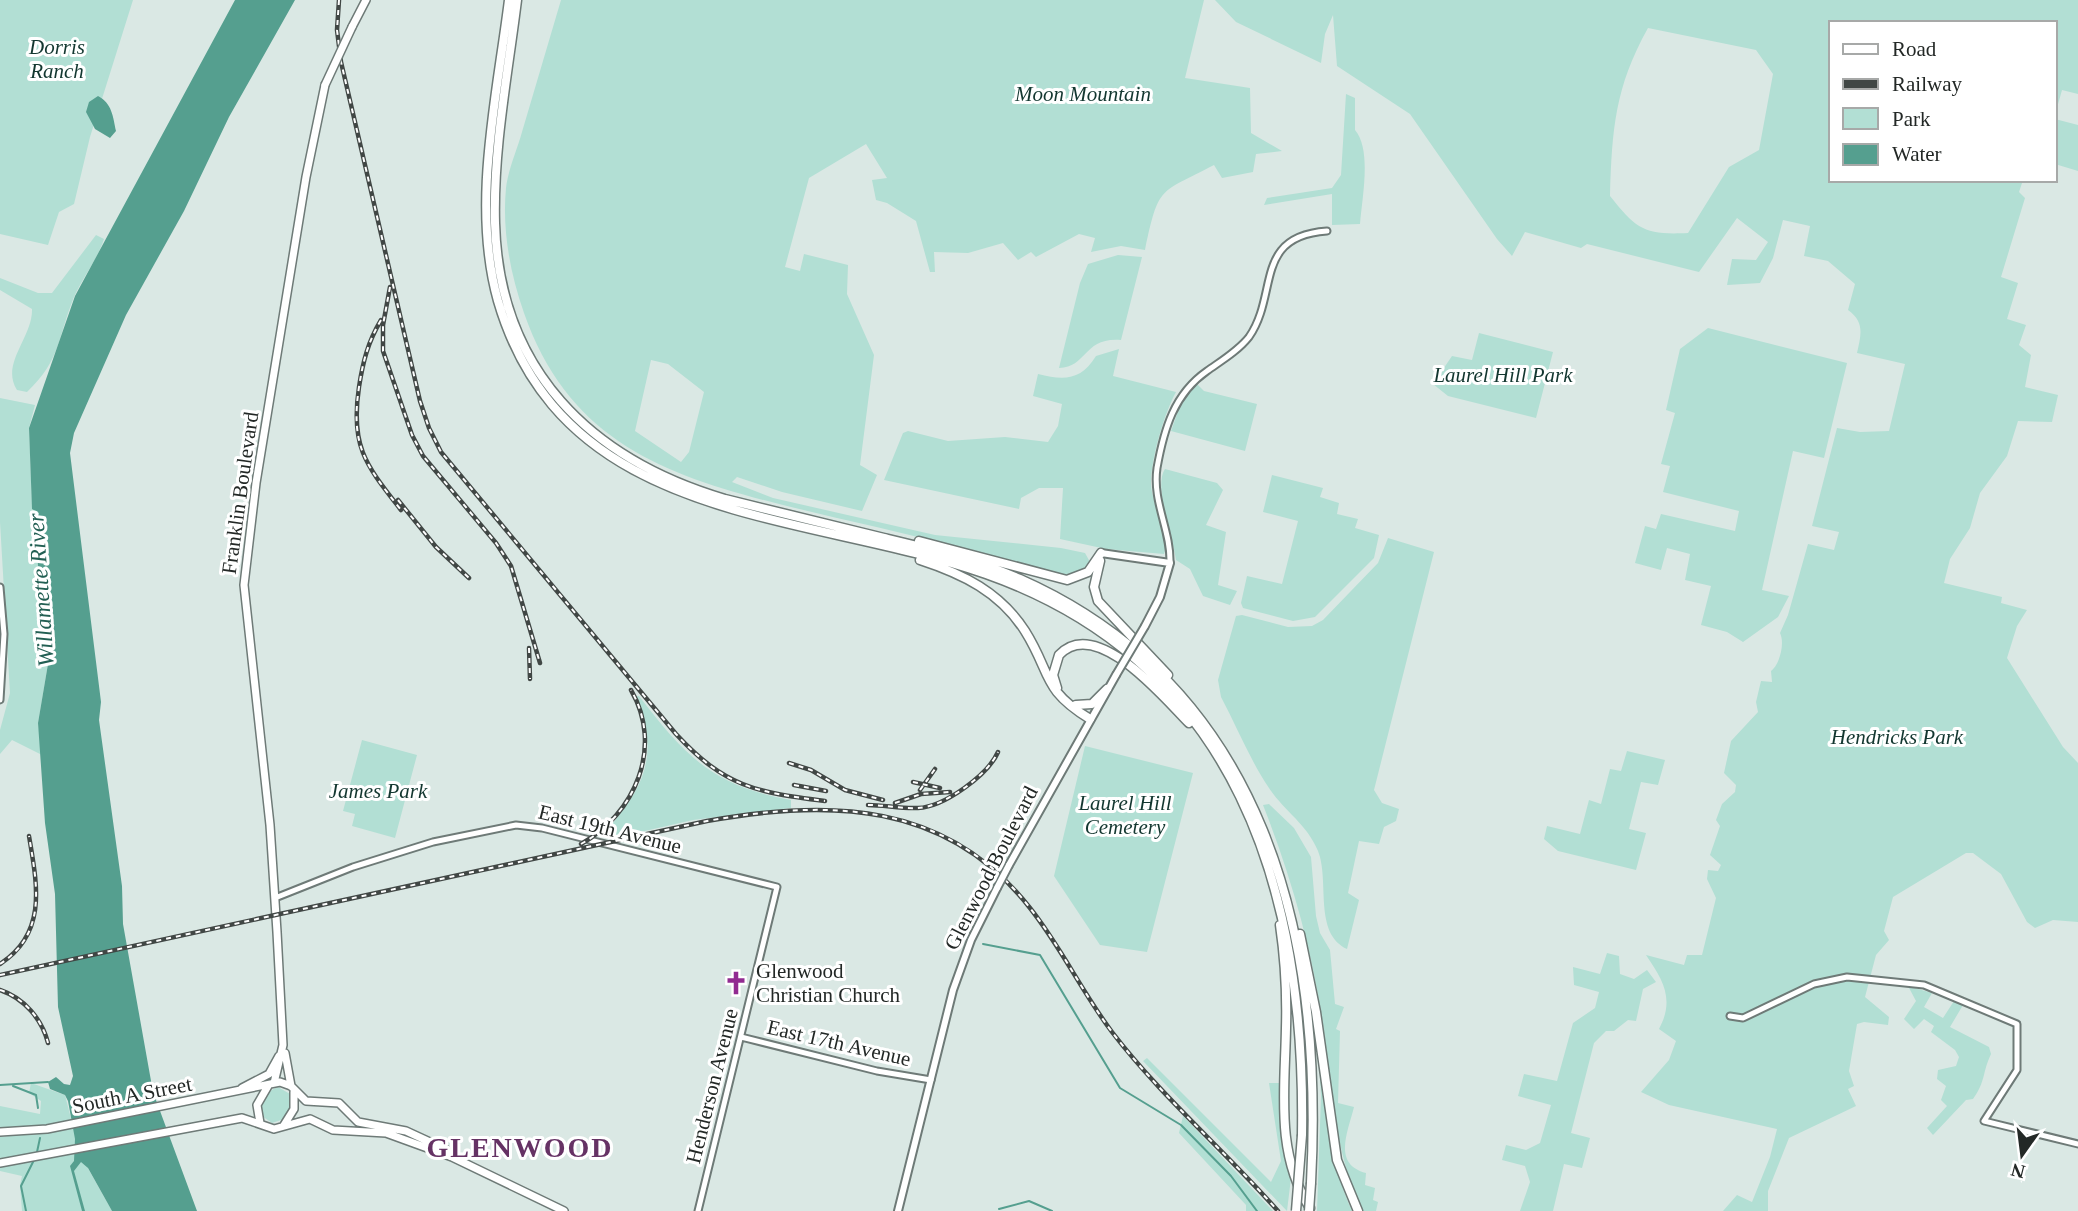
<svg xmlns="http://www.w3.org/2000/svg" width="2078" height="1211" viewBox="0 0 2078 1211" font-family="Georgia,serif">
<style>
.green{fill:#b2dfd4;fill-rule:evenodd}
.water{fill:#559f8f}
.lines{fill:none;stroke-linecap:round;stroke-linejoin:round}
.stream{stroke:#559f8f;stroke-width:2}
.tertiary-casing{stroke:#6e7a77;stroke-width:9}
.secondary-casing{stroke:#6e7a77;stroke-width:10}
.primary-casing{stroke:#6e7a77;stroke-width:10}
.motorway-casing{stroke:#6e7a77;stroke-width:11}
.tertiary{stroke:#fff;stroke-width:5}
.secondary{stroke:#fff;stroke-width:6}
.primary{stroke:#fff;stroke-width:7}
.motorway{stroke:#fff;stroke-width:8}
.rail-casing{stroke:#414745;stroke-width:4.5}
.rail{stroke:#fff;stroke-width:2;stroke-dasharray:5;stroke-linecap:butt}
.secondary-bridge-casing{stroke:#6e7a77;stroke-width:10;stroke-linecap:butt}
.primary-bridge-casing{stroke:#6e7a77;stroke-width:10;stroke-linecap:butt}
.motorway-bridge-casing{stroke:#6e7a77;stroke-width:11;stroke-linecap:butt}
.secondary-bridge{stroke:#fff;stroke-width:6}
.primary-bridge{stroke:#fff;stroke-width:7}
.motorway-bridge{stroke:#fff;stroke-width:8}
.labels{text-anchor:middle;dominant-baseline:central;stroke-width:6;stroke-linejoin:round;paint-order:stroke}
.park-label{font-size:21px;font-style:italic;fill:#133730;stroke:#fff}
.street-label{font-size:21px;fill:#232826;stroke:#fff}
.poi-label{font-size:21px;fill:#232826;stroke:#fff;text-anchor:start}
.water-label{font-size:23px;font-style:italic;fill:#225f53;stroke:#fff}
.district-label{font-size:28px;font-weight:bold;letter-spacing:2px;fill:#653264;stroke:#fff}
</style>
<rect width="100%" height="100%" fill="#dae8e4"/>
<!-- green -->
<path class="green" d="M0,0h133l-43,137 -16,67 -15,8 -11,33 -48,-11z
M561,0h643l-19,78 65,10 1,45 31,18 -26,3 -3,18 -31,6 -8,-13c-55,29 -55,19 -69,85l-24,-4 -30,6 4,-14 -16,-4 -43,23 -5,-5 -13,8 -15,-17 -35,10 -34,-1 1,20h-5l-14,-51 -29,-18 -11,-3 -4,-20 15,-2 -21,-34 -57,34 -24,89 15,4 4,-17 44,11 -1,29 27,61 -14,110 17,10 -15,36 -80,-19 -45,-15 -5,5 41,16 162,37 126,13 24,5 5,9c-5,8 -11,12 -21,14 -19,4 -88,-23 -112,-29 -56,-15 -113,-27 -170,-41 -121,-30 -218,-64 -263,-193 -14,-40 -22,-83 -18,-125 2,-18 11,-38 16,-56 13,-44 26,-88 39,-132zM651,360l17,4 36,28 -15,60 -8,10 -46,-31z
M1215,0h863v94l-16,-4 -7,25v-92h-224v157h192l-4,12 6,6 -24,79 17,6 -11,36 19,6 -7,20 12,10 -6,32 33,8 -6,27 -34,-1 -11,35 -27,37 -10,35 -20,31 -6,24 58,14 -1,6 26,7 -10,16 -10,32 56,89 15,16v159l-25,-2 -18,8 -8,-6 -26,-48 -28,-21h-7l-73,44 -9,34 5,9 -13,15 -11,42 24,20 -1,8 -24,-3 -7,2 -8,47 5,15 -6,3 8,17 -67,32 -21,53v20h-45l14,-16 15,7 18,-45 7,-28 -108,-24 -28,-13 28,-32 7,-19 -17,-12c16,-30 4,-49 -13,-74l38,10 3,-10h15l14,-57 -9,-19 1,-9 10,1 3,-6 -11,-10 10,-29 -4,-6 6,-16 13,-12 1,-7 -12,-12 7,-32 27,-29 -2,-10 5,-21 11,1 -1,-11c9,-7 14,-28 9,-38l8,-18 20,-71 26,6 5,-18 -27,-6 25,-98 23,4 29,-1 16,-67 -48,-11c4,-18 8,-31 -9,-43l7,-26 -27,-23 -24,-5 6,-30 -27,-6 -10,38 -13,25 -33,2 5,-26 24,1 12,-18 -31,-24 -38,54 -112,-28 -6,4 -56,-16 -13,24 -15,-17 -87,-125 -73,-48 -4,-51 -8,19 -4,29 -85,-41zM1648,28l108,22 17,24 -14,76 -30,17 -41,66c-43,2 -51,-3 -78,-37 2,-67 5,-109 38,-168z
M1346,94l9,4v32c17,20 7,68 5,94l-28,1v-31l-68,11 3,-7 65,-10 9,-13z
M2055,119l23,6v46l-23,-7z
M96,235l8,4c-7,21 -21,38 -30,58 -16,39 -13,63 -47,95l-10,-2c-17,-26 16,-53 15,-81l-32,-19v-12l38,15h14z
M1118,255l24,2 -21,83c-38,-3 -33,27 -62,28l21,-85 8,-19z
M1708,328l139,35 -23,95 -31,-7 -31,139 27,6 -11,21 -35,25 -16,-10 -26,-7 10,-39 -26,-6 5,-26 -23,-6 -6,22 -26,-7 10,-37 11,3 5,-15 74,17 4,-20 -76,-19 7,-26 -9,-2 14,-51 -9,-3 14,-61z
M1479,333l74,19 -17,66 -88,-22 -15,-12 19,-28 20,4z
M1119,349l-6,27 63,16c-12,22 -24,64 -25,89 -1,20 20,59 13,73l-58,-5 -46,-10 3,-51h-24l-18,10 -2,11 -135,-29 19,-47 5,-2 40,10 57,-4 43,5 10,-16 4,-22 -29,-8 5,-22c27,7 43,6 58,-18z
M1197,384l7,7 53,13 -12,47 -74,-20 11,-31z
M0,398l35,7 -6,23 3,77 7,8 -3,18 5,88 7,45 -10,59 4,32 -30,-15 -12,14v-24l10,-37 -10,-171z
M1165,469l52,14 6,7 -17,35 20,7 -8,53 19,6 -7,14 -27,-9 -13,-27 -14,-9c-3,-23 -23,-73 -11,-91z
M1272,475l51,13 -3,9 19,6 -2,11 21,5 -3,9 24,7 -5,23 -59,59 -22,4 -50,-13 -2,-5 6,-27 35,8 16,-63 -35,-9z
M1388,538l46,14 -60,238 8,13 17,6 -3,12 -12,6 -5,17 -20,-3 -11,52 11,7 -12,49c-34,-16 -17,-68 -29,-98 -11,-27 -34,-40 -49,-63 -19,-28 -32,-61 -48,-91l-3,-17 18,-64 6,-1 46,12 24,-1 11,-6 55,-57z
M636,696h3c47,61 74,90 152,104v8l-98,12 -79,18 -4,-12c38,-43 48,-76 26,-130z
M362,740l55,15 -22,83 -43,-12 3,-12 -12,-3z
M1085,746l108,27 -46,179 -47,-7 -46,-69z
M1627,751l38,9 -7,25 -17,-3 -12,47 17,4 -10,37 -78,-19 -14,-12 3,-13 33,8 9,-34 12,4 9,-35 11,2z
M1269,804l25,24 17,29 5,59 4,17 10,17 5,54 9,3 -8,22 4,2 -2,72 16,4c-6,25 -22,57 12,66l-1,12 10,3 -2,12 5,2 -2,9h-14c-27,-61 -28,-108 -37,-172 -11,-82 -32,-158 -62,-234z
M1607,953l12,3 1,18 14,5 13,-9 9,12 -13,7 -7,32 -8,-1 -14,11h-8l-12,12 -23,90 19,5 -8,30 -18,-4 -11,47h-33l10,-29 -5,-16 -23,-6 4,-15 20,5 14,-7 11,-38 -33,-9 6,-22 33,7 16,-58 22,-15 4,-16 -25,-7 -1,-18 27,7z
M1908,986l24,7 -8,14 19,11 11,-17 9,4 -13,22 39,20 2,7c-9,19 -5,27 -18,45l-7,1 -33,35 -6,-7 20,-22 -6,-6 5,-14 -9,-7 1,-9 18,-4 3,-9 -4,-7 -24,-18 3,-6 -10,-7 -10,10 -10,-10 12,-18z
M1318,1044c7,58 10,114 34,167h-35l4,-115z
M1147,1058l124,124 10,-21 -12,-78h10l3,66 9,29 -4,33 -144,-150z
M31,1083l34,12 15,59 32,57h-90l-2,-26 2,-9 -22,-5v-4l16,-3v-7l-16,1v-21l46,-5v-7l-46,3v-22l40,8 1,-13 -12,-8z
M278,1087l12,7 1,14 -7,11 -12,4 -10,-7c-4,-13 4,-25 16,-29z
M1183,1116l90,95h-27v-6l-67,-72z"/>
<!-- water -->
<path class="water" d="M235,0h60l-66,117 -45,94 -58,104 -52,118 -4,20 31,249 -2,18 23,166 1,38 30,168 44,119h-85l-24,-43 -7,-6 -7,9 11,40h-3l-12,-45 4,-5 1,-22 -7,-38 -3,-6 -15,-6 -2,-7 8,-5 8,7 6,1 3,-9 -15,-69 -3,-113 -10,-71 -7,-100 10,-59 -7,-45 -5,-88 3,-18 -7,-4 -3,-81 46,-132z
M98,96c14,7 15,21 18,35l-6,7 -15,-9 -9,-17 3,-10z"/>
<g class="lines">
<!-- stream -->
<path class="stream" d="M983,944l57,11 80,133 61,37 50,51 26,35
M0,1085l48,-3
M13,1086l23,9 2,13
M37,1152l3,-14
M999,1209l30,-8 23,10
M26,1211l-5,-25 14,-28"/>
<!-- tertiary casing -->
<g class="tertiary-casing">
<path id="tertiary" d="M1170,563c1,-33 -18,-61 -13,-95 7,-39 17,-74 50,-97 14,-10 31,-20 42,-34 30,-43 4,-101 78,-106
M0,587l4,47 -4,66
M275,898l78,-31 80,-25 83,-17 26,3 235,59 -79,324
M1730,1016l13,2 71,-34 33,-7 77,8 93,39v46l-33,51 94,23
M741,1037l136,34 54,9"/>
</g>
<!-- secondary casing -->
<g class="secondary-casing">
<path id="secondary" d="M1101,553l69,10 -10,34 -15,29
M1009,865l107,-190
M898,1211l55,-221 18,-50 26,-52"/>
</g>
<!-- primary casing -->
<g class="primary-casing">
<path id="primary" d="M352,27l14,-27
M285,1053l6,33
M274,1083l9,-38 -6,-113 -7,-107 -26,-240 12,-102 50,-306 19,-92
M242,1088l27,-14 10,-18
M260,1123l-3,-18 11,-19
M284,1125l10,-16v-17
M0,1132l47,-3 233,-47 11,4 15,15 33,2 19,19 48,9 39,18 7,8
M0,1163l242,-45 32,11 36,-10 23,11 53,3 66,24 112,54"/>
</g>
<!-- motorway casing -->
<g class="motorway-casing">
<path id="motorway" d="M509,0c-12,97 -38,205 -11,301 66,226 307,209 488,273 252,89 320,317 316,561
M517,0c-9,73 -24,149 -22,223 4,147 95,236 230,276 53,13 106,26 159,39 46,11 93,22 136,41 246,109 304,358 291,604
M919,541l148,39 21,-8 13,-19
M920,560c43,14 80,32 105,71 27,43 16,58 65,88
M1100,561l-6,26 4,14 70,74
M1057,688l-4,-13 6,-20c37,-40 105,43 130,68
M1076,705l16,-1 15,-15
M1280,925c5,34 7,69 6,103 -1,62 -11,125 24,180
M1300,934l16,78 21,148 21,51"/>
</g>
<!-- tertiary -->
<use href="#tertiary" class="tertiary"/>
<!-- secondary -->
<use href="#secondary" class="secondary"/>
<!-- primary -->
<use href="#primary" class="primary"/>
<!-- motorway -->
<use href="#motorway" class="motorway"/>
<!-- rail casing -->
<g class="rail-casing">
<path id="rail" d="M339,0l-2,30 4,32 79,339 9,27 12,24 235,282c49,53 79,58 149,67
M390,287l-7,38v26l29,84 11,21 73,87 15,23 29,97
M381,320c-13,22 -18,41 -22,67 -9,60 7,78 42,123
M398,500l38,47 33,31
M529,648l1,31
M789,763l22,7 34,20 38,10
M913,782l27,6
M794,785l32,6
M920,790l15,-21
M895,803l26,-9 29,-2
M868,805c16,0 34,4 50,3 26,-1 70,-33 80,-56
M581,844c54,-30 83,-97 50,-154
M0,964c48,-31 37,-80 29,-128
M0,975l707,-154c122,-22 240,-20 323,87 31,39 52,84 82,124 49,64 112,118 166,179
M0,990c24,8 42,29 48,53"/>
</g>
<!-- rail -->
<use href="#rail" class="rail"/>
<!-- secondary-bridge casing -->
<g class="secondary-bridge-casing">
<path id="secondary-bridge" d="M1116,675l29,-49
M997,888l12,-23"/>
</g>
<!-- primary-bridge casing -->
<g class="primary-bridge-casing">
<path id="primary-bridge" d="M325,85l27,-58"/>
</g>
<!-- motorway-bridge casing -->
<g class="motorway-bridge-casing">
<path id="motorway-bridge" d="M1296,1211l6,-76
M1309,1211l2,-28"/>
</g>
<!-- secondary-bridge -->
<use href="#secondary-bridge" class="secondary-bridge"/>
<!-- primary-bridge -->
<use href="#primary-bridge" class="primary-bridge"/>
<!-- motorway-bridge -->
<use href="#motorway-bridge" class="motorway-bridge"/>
</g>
<!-- icons -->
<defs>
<g id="church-bare" transform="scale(1.89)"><path d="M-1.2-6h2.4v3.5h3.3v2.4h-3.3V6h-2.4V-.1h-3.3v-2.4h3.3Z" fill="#912b91" stroke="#fff" stroke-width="2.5" paint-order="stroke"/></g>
</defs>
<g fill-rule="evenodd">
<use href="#church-bare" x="736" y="983"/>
</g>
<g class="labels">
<!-- park labels -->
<g class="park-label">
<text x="57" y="47">Dorris<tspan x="57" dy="24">Ranch</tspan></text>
<text x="1083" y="94">Moon Mountain</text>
<text x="1503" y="375">Laurel Hill Park</text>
<text x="1897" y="737">Hendricks Park</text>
<text x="378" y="791">James Park</text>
<text x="1125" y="803">Laurel Hill<tspan x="1125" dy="24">Cemetery</tspan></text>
</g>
<!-- street labels -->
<g class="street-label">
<text transform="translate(240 493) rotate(-82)">Franklin Boulevard</text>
<text transform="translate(610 829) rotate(14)">East 19th Avenue</text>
<text transform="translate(991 868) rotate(-63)">Glenwood Boulevard</text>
<text transform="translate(839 1043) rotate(13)">East 17th Avenue</text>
<text transform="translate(712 1086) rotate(-76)">Henderson Avenue</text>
<text transform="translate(132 1095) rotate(-11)">South A Street</text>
</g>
<!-- poi labels -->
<g class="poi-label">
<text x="756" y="971">Glenwood<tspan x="756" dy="24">Christian Church</tspan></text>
</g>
<!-- water labels -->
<g class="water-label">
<text transform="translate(41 590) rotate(-94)">Willamette River</text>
</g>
<!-- district labels -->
<g class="district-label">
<text x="520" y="1147">GLENWOOD</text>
</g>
</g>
<!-- legend -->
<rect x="1829" y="21" width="228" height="161" fill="#ffffff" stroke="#a7a9a8" stroke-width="2"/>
<rect x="1843" y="44" width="35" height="10" fill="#ffffff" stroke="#a7a9a8" stroke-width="2"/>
<text x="1892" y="56" font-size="21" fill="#232826">Road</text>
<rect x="1843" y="79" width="35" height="10" fill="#414745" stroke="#a7a9a8" stroke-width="2"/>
<text x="1892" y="91" font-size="21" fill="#232826">Railway</text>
<rect x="1843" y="108" width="35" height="21" fill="#b2dfd4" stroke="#a7a9a8" stroke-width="2"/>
<text x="1892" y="126" font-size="21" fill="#232826">Park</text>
<rect x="1843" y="144" width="35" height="21" fill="#559f8f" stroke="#a7a9a8" stroke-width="2"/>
<text x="1892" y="161" font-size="21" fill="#232826">Water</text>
<!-- north arrow -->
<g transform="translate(2022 1155) rotate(194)" stroke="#ffffff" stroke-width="5" paint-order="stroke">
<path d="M0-5L12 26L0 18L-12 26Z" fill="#232826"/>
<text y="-10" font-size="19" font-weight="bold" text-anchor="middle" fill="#232826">N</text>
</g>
</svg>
